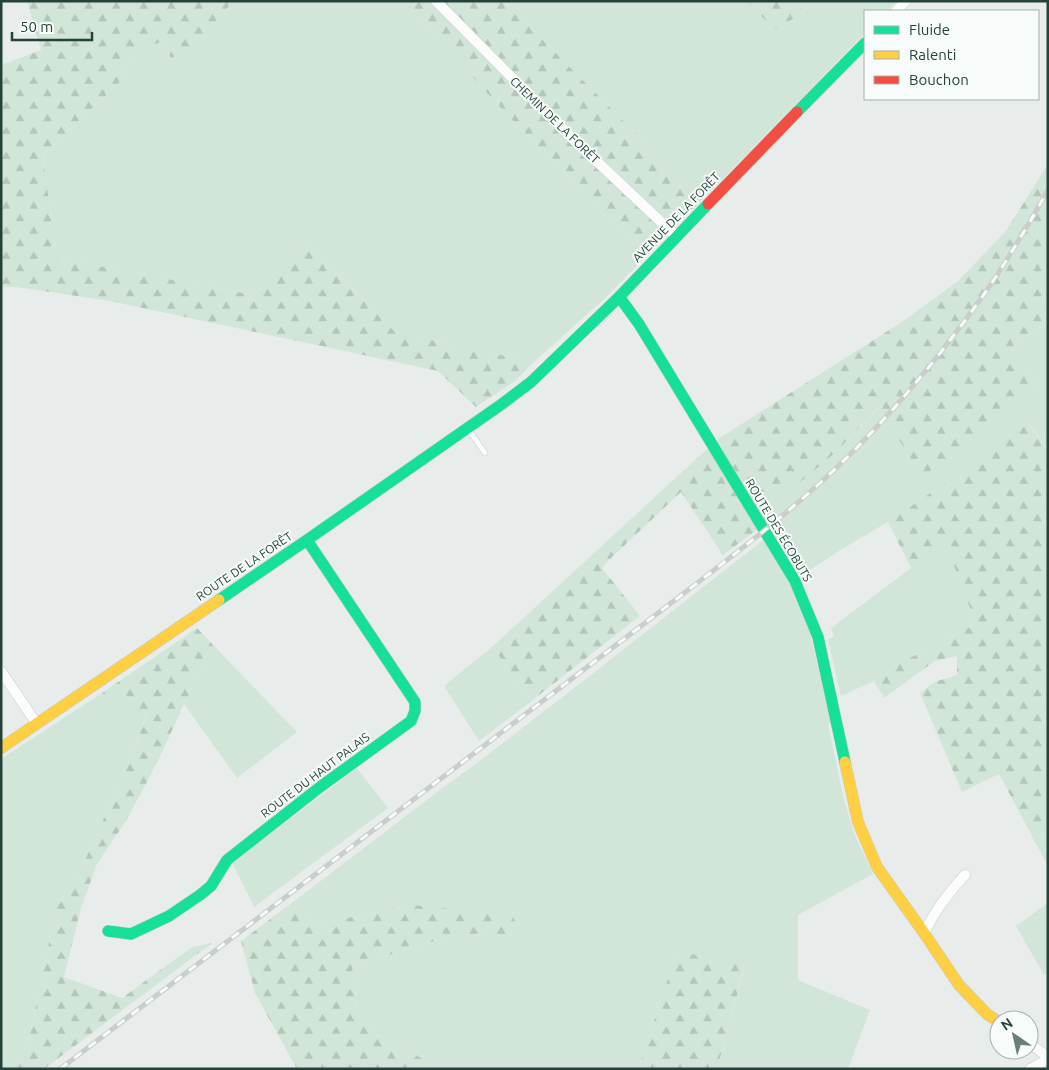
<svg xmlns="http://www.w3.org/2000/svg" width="1049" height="1070" viewBox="0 0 1049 1070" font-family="Ubuntu,sans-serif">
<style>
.green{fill:#d1e6d8}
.forest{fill:url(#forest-firs)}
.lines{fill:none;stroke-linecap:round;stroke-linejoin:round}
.lane-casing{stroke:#c5cac8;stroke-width:6}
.street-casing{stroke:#c5cac8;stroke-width:11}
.fast-casing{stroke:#c3cbc8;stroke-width:12}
.slow-casing{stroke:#c3cbc8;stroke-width:12}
.jam-casing{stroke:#c3cbc8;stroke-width:12}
.lane{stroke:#fcfcfc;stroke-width:5}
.street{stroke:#fcfcfc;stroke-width:10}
.fast{stroke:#16e098;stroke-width:11}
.slow{stroke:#ffcf43;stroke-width:11}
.jam{stroke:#f24e42;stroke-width:11}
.rail-casing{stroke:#c9cdcc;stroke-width:5}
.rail{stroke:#f7fbf9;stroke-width:3;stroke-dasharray:9;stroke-linecap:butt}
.labels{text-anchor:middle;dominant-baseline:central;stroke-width:4;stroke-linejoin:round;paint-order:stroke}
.street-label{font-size:12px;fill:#24423a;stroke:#f7fbf9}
</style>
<defs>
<pattern id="forest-firs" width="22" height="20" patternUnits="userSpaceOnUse" patternTransform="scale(1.25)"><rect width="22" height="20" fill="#d1e6d8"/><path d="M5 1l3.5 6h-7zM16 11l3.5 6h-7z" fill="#b3c6ba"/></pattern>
</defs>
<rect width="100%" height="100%" fill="#e8edeb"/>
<!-- green -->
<path class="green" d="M233,1h168l20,20 93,101 93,96 43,34 -45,46 -71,64 -82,-17 -58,-14 -88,-90 -52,54 -198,-37 -13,-103 76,-72 15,-31 29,-11 8,17 23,-11z
M504,1h243l28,27 29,-15 -10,-12h102l-9,10h-22v22l-163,167z
M1048,322v127l-19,-25 -91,64 -50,34 -46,27 -52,34 17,37 24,103 -3,1 16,76 11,36 18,38 -75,41v65l72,30 -22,59h-131l28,-103 -68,-15 -39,118h-209l-5,-9 -20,-13 -25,-9 -22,-32 -5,-40 106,-32 65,2 -112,-31 -97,20 -17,-26 148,-113 24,-17 91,-70 215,-168 -25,-36 86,-43 44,-45 42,69 117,-89 -29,-39z
M947,546l29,78 -80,41 -22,16 -33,15 -13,-56 6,-4 -3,-8 80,-60z
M213,645l84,87 -60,46 -53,-74z
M493,646l36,57 -50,38 -35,-55z
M102,693l45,20 -20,54 -46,102 -25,39 -27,132 -14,29h-14v-310z
M357,768l31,40 -134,99 -22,-44z
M1048,834v32l-15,-28z
M1048,903v71l-4,1 -28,-49z"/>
<!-- forest -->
<path class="forest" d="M27,1h206l-38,46 -24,11 -8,-17 -29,11 -15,31 -76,72 13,103 198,37 52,-54 88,90 58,14 82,17 -19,19 -39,26 -38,-36 -328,-70 -94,-14h-15v-222l40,-15z
M401,1h103l198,199 -52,52 -43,-34 -93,-96 -93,-101z
M747,1h47l11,12 -31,16z
M1048,164v158l-38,26 29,39 -117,90 -43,-70 -43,45 -39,33 -46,10 18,26 -46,34 -42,-63 -71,67 -8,9 38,48 -111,87 -36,-57 225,-207 184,-117 56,-41 48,-50z
M1028,424l20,25v385l-15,4 -34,-64 -37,18 -42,-99 14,-11 23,-7v-19l-22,5 -51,37 -10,-17 22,-16 80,-41 -29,-77 -36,21 -23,-46 50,-34z
M197,628l16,17 -29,59 -26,57 -32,60 -29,43 -16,44 -17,69 58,21 70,-51 20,-4 -168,126h-29l14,-29 27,-132 25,-39 46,-102 20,-53 -45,-21z
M297,899l17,26 97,-20 101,10 11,21 -65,-2 -106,32 5,40 22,32 25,9 20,13 5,9h-132l-42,-76 -14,-52z
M677,951l68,14 -28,104h-79z"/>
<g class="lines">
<!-- lane casing -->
<g class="lane-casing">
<path id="lane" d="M468,429l17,24"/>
</g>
<!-- street casing -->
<g class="street-casing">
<path id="street" d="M436,1l137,138 103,97
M896,11l10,-10
M1,671l36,53
M924,933c11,-23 23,-39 41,-58
M1029,1043l19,14
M1030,1069l18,-10"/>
</g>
<!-- fast casing -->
<g class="fast-casing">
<path id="fast" d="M797,112l68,-69
M618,298l5,4 16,22 156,257 23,56 27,125
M219,600l88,-60 195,-136 29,-22 87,-84 90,-94
M108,931l23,3 38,-18 31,-21 11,-9 16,-26 93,-73 91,-66 4,-10v-9l-108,-162"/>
</g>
<!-- slow casing -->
<g class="slow-casing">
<path id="slow" d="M1,748l218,-148
M845,762l13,60 19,45 47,66 35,52 28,29 12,8"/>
</g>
<!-- jam casing -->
<g class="jam-casing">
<path id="jam" d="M708,204l89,-92"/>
</g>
<!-- lane -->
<use href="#lane" class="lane"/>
<!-- street -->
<use href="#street" class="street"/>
<!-- fast -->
<use href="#fast" class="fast"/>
<!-- slow -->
<use href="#slow" class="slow"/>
<!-- jam -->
<use href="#jam" class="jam"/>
<!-- rail casing -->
<g class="rail-casing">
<path id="rail" d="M60,1069l606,-462c52,-40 104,-79 153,-123 43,-39 82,-82 118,-127 21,-27 42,-54 60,-82 18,-28 35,-56 51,-85"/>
</g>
<!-- rail -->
<use href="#rail" class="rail"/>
</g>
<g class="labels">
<!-- street labels -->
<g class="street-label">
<text transform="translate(555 120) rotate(44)">CHEMIN DE LA FORÊT</text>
<text transform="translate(676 217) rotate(-46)">AVENUE DE LA FORÊT</text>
<text transform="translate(779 530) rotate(59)">ROUTE DES ÉCOBUTS</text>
<text transform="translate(244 566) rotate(-34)">ROUTE DE LA FORÊT</text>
<text transform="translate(315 775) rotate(-37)">ROUTE DU HAUT PALAIS</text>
</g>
</g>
<!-- border -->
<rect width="1049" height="1070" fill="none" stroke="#24423a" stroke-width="5"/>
<!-- legend -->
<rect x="864" y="10" width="175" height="90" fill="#f7fbf9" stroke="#a3b1ad"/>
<rect x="874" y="26" width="25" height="8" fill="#16e098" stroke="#a3b1ad"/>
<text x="909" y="35" font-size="15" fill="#24423a">Fluide</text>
<rect x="874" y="51" width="25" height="8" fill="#ffcf43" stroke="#a3b1ad"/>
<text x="909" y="60" font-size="15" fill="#24423a">Ralenti</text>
<rect x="874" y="76" width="25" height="8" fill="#f24e42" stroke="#a3b1ad"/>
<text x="909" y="85" font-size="15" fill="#24423a">Bouchon</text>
<!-- north arrow -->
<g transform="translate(1014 1035) rotate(326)"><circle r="24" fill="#f7fbf9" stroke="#a3b1ad"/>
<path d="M0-4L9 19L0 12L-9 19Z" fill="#697e78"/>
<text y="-8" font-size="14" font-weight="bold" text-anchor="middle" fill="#24423a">N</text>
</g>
<!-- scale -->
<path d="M12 32v8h80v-8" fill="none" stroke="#24423a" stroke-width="2.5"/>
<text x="20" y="32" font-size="15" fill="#24423a" stroke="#f7fbf9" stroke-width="4" paint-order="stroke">50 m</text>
</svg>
